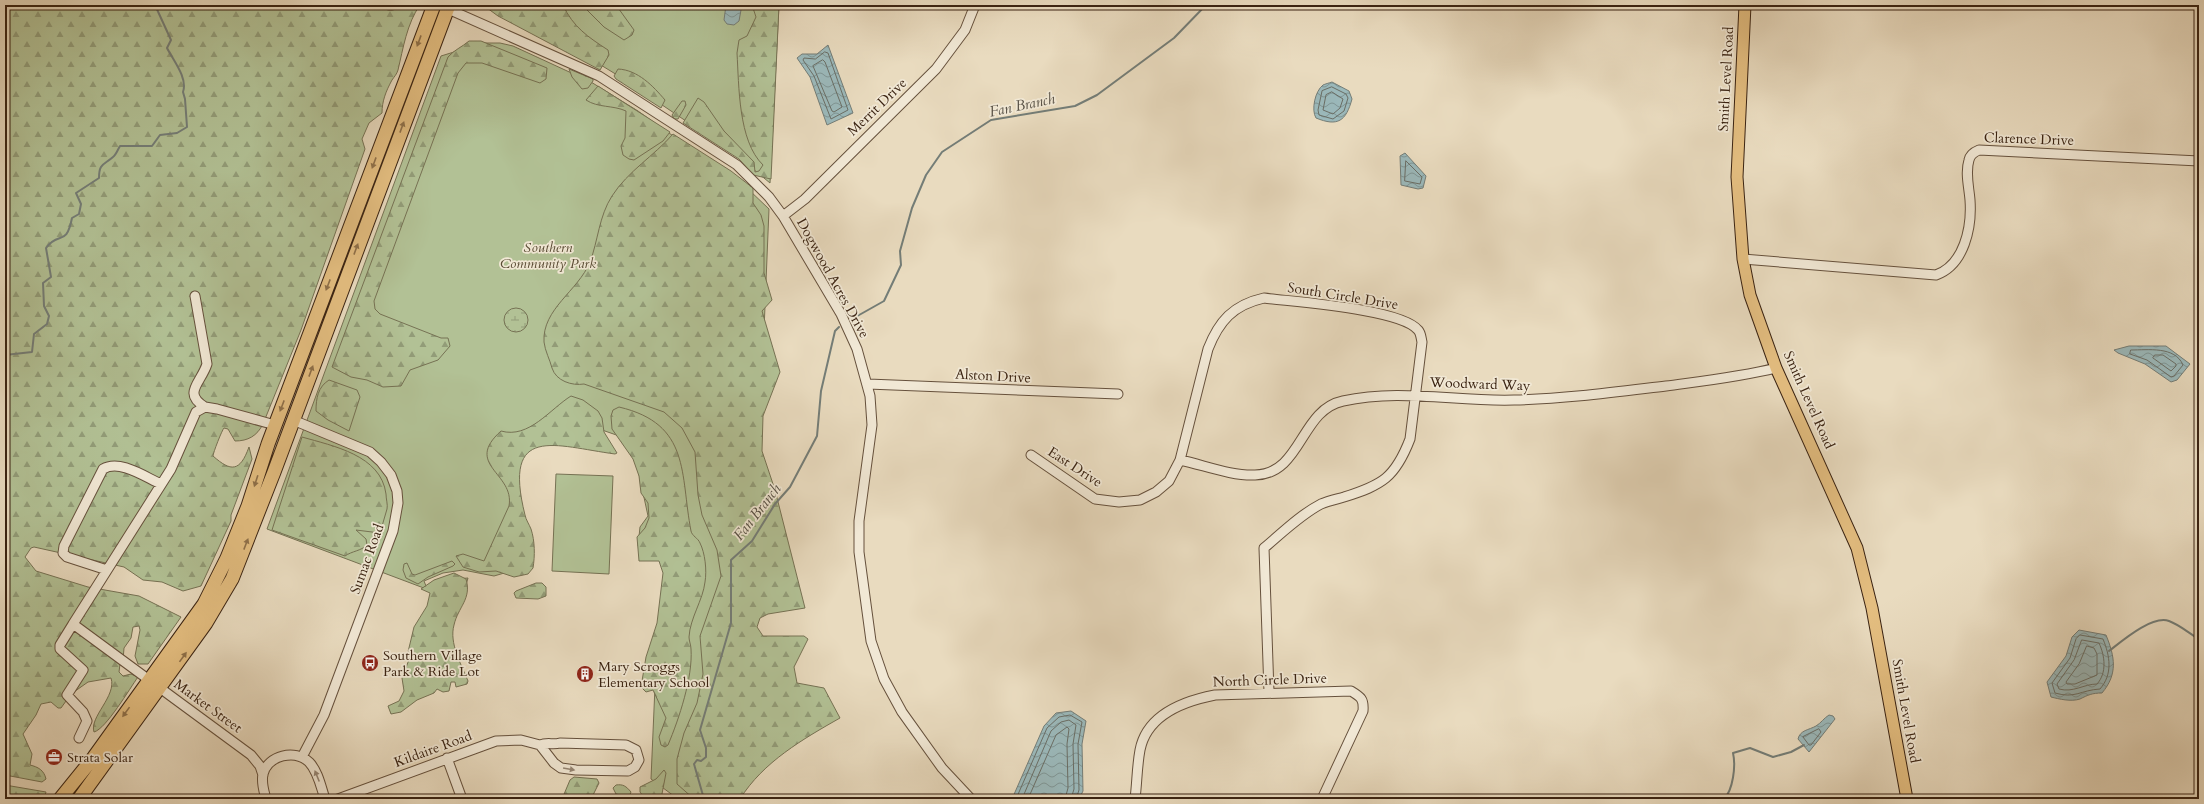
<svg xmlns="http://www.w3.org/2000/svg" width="2204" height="804" viewBox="0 0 2204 804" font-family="Cardo,serif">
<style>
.green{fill:#b2c195;stroke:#767254}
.forest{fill:url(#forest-firs);stroke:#767254}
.wetland{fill:url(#wetland-marsh);stroke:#767254}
.water{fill:url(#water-waves);stroke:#747d77}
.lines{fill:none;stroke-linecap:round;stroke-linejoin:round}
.shore{stroke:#6a6e66;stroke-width:1}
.stream{stroke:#747d77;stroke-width:2}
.minor-casing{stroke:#66513d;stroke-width:11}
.major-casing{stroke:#3a2312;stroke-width:13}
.highway-casing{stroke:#3a2312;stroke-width:15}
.minor{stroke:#f1e8d5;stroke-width:9}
.major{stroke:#e4be80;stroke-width:11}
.highway{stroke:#e4be80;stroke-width:13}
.oneway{fill:#8f7049}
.oneway2{fill:#968674}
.labels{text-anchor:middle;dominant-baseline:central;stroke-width:3.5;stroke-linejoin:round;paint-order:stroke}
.street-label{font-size:14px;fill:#3a2312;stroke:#f1e8d5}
.park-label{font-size:14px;font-style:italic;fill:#584a33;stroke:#f1e8d5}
.poi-label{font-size:14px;fill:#3a2312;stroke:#f1e8d5;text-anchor:start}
.water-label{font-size:15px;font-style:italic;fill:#575045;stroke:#f1e8d5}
</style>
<defs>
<pattern id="forest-firs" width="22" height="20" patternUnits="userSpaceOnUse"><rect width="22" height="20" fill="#b2c195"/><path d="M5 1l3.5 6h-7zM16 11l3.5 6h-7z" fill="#929c78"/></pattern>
<pattern id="wetland-marsh" width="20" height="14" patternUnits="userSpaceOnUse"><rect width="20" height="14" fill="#b2c195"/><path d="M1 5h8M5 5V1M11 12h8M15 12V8" fill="none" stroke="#929c78"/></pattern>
<pattern id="water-waves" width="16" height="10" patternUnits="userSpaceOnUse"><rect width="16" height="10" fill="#9bb9bb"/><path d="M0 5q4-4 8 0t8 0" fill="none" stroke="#7f9697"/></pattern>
</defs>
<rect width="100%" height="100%" fill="#e9dbbf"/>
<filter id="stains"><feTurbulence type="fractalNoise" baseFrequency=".005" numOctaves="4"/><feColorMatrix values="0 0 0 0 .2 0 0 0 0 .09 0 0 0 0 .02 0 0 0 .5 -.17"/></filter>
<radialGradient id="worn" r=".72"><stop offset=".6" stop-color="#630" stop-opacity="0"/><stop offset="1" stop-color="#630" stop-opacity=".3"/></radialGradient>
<!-- green -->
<path class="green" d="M503,5h276l-9,178 -35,-29 -113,-76z
M483,43h17l13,3 78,36 47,29 110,78 21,20 -7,170 -50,420h-34l-27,-20 6,-139 11,-77 -30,-17 2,-19 8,-11 -12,-56 -11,-22 -23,-8 -89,21 5,118 -24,7 -31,-6 -20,3 -19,8 2,5 18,-6 24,-2 -7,24 -194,-73 174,-473z
M556,474l57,2 -4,98 -57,-3z
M616,785c7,-1 10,1 15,7l-2,5 -13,-3 -3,-6z"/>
<!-- forest -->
<path class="forest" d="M5,5h376c10,11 15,2 23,0 4,-1 11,0 16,0 -13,18 -17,44 -22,65 -1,4 -4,7 -6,10 -6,11 -10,21 -10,33l-13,10 -7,16 3,10 -64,181 -38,94c-6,12 -15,17 -28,17l-7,-12 -4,-1c-2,2 -11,25 -11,28 18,16 27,16 36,-9l3,12 -21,56v6l-30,65 -18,5 -21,-9 -19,-2 -19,-13 -90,-20 -3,1 -6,9 11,14 52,16 51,9 42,21 -33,47h-10l-3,-8 5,-26 -1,-4 -6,1 -2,11 -7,10 -1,12 -3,4 -1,8 4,4 8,-2 7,3c-8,11 -32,52 -44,55 -5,-15 23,-36 17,-54l-23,4 -17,12 -10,14h-3l-7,-6 -10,2 -5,11 -13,19 9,20 -2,11c8,2 14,5 16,14l-4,3 -37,-7z
M483,5h80c10,22 25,32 45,45l1,5 -9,15 -102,-54z
M582,5h34l18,25 -2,5 -8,5 -20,-13z
M752,5h27l-8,174 -18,-4 -14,-16 -56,-36 15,-25 6,4 20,29 30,31 1,10 4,-1 4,-6c-25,-24 -24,-80 -26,-112l2,-13 8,-4 9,-19z
M469,41h12l66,27 -1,11 -6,4 -58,-20h-16l-8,10 -84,228 1,8 5,5 61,24h7l2,8 -12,14 -28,10 -9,16 -18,1 -16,-7 -16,-3 -19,-10 116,-310c6,-7 14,-10 21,-16z
M569,69l24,10v2l-5,7 -6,1 -10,-12z
M618,69c20,1 35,17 47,31l-4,8 -45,-29 -2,-3z
M598,86l72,46 -7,9 -29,19 -5,-1 -6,-4 -2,-9 4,-8 1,-27c-13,-6 -28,-3 -40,-11z
M682,101h3l1,4 -8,14h-4l-2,-4z
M673,134l58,37 22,17v15l8,12 3,11v47l8,27 -10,11 18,61 -17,44 -1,35 13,39 30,118 -37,6 -8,4 -3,9 6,9h41l4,3 -14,28 3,16 27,5 16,30c-37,21 -77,44 -100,81h-46l-17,-15v-25l7,-26 13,-30 6,-29 -3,-38 21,-60 -4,-26 -15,-35 -4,-20 -3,-43 -13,-24 -18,-16 -80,-28c-12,2 -28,-3 -32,-16 -2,-8 -7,-17 -8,-26 -2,-33 34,-51 46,-80 8,-21 9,-46 22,-66 16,-25 42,-40 61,-62z
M329,380l28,10 3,7 -11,34 -21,-11 -12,-9c0,-13 2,-24 13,-31z
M571,396l12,4 15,11 4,7 2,14 13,21 -2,1c-60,-8 -113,-31 -90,61 1,5 4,9 6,14 4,12 4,27 2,39l-5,6 -14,3 -18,-6 -17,1 -16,-5 -7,-11 7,-2 21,7 25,-55c6,-33 -46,-41 -8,-75 28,8 49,-22 70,-35z
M619,407c72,17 61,67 72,124 1,5 7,7 9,12 5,10 7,27 5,39 -2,18 -15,36 -16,55 0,4 2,8 2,12 2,28 -12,70 -23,96l-3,2 -4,-2 -2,-8 7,-19 -13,-28 -7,2 -5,-5 5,-30 11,-34 6,-50 -4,-12h-20l-2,-24 8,-9 4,-10 -1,-15 -7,-10 -2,-17 -6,-17 -21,-30 -1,-13 2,-6z
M302,437c31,9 79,18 84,57 0,5 2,11 1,15 -2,8 -5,16 -7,24l-24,-3 10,9 1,6c-6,6 -15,6 -22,11l-73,-26z
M452,561l3,3 -2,2 -25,11 -10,7 -12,-6 -3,-8 1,-6 3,-1 5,11 3,1z
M454,573l12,6c6,20 -8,28 -12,46 -5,18 7,39 14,56l-1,3 -11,3 -1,-5h-4l-2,9 -6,1 -6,-3 -3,4 -17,7 -16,12 -10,2 -3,-8 11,-5 5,-10 -2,-13 8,-21 -2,-5 6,-25 13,-21 3,-13 -9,-4 13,-9z
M536,583h6l4,4v9l-8,3 -22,-1 -2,-5 2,-2z
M664,770l2,3 -5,26h-16l-5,-7v-5l16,-8z
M574,777l23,2 2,4 -8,16h-29l8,-19z
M5,785l41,7 -2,7h-39z"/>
<!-- wetland -->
<path class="wetland" d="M504 320a12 12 0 1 1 24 0a12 12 0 1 1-24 0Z"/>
<!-- water -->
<path class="water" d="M726,5h11l4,5 -2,11 -5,4 -7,-1 -3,-4z
M828,45l25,68 -26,12 -17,-48 -13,-19 5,-4h15z
M1332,82l17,9 3,8c-6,22 -14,28 -36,19 -5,-8 -1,-27 7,-33 2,-1 6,-2 9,-3z
M1405,153l21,23 -3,12 -5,1 -17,-4 -1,-29z
M2129,346h37l24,18 -13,16 -6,2 -26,-18 -27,-11 -4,-3z
M2079,630l27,5c9,22 12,39 -4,58 -10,0 -14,2 -22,6 -9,3 -21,0 -29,-2l-4,-15 19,-26 6,-19z
M1071,711l15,10 -4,23 1,47 -4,8h-67l32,-73 12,-13z
M1829,715l4,1 2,3 -26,33 -11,-13c2,-9 11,-9 18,-13 5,-3 8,-8 13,-11z"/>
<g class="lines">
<!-- shore -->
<path class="shore" d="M825,52l3,1 20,57 -17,9 -17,-43 -11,-16 1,-2 11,1z
M823,60l2,2 17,45 -8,5 -2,-1 -19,-45z
M1332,87l14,7 2,4 -4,13 -11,8 -14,-4 -1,-5 4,-19z
M1332,92l11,7 -3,9 -7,6 -10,-4 3,-15z
M1406,161l16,16 -2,7 -15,-3z
M2131,350c17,0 44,-4 52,15l-9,11 -3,1 -24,-17 -17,-6z
M2155,355h8l13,9v2l-5,5 -18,-13z
M2080,635l23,4c7,17 10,35 -3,50 -19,1 -25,10 -45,4l-3,-10 18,-25 6,-19z
M2082,640l17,3c6,13 8,30 -2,41 -13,0 -24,9 -38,5l-2,-5 17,-24z
M2087,646l7,2 3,6v21l-22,9h-8l-1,-2 13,-18z
M1819,729l2,3 -10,13h-2l-6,-8z
M1016,799l31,-71 12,-11 11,-2 12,7 -4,22 1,46 -3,9
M1022,799l29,-68 10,-9 8,-2 7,5 -3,19 1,45 -3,10
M1028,799l28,-64 11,-8 2,2 -2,15 1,44 -3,11"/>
<!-- stream -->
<path class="stream" d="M852,319l32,-18 17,-36 -1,-14 12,-43 14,-33 16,-23 49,-32 84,-14 22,-11 77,-57 32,-33
M5,355l27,-3 2,-18 13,-10 2,-8 -5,-10 -1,-23 8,-6 -5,-29c13,-18 20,0 26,-30l7,-4 2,-10 -5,-11 23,-15c0,-15 5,-13 14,-21 3,-2 5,-8 7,-11h32l8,-11 17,-2 10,-6 -2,-28 -2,-7c5,-14 -10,-32 -16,-44l4,-8 -16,-35
M2109,651c13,-10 43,-36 60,-30 11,4 21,13 30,18
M704,799l-10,-35 3,-4 4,1 5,-4v-9l-6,-18 31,-107v-63l21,-19 23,-37 15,-17 27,-51 4,-45 14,-60 4,-4
M1724,799c9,-9 12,-33 9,-46l17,-5 23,9 18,-5 13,-7"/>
<!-- minor casing -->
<g class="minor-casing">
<path id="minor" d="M439,5l160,71 138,89 32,32 14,19 58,98 16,35 13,47 2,29 -13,96v31l12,89 13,38 18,33 40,56 29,31
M783,216l22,-17 131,-130 29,-39 10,-25
M1743,259l193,16c28,-10 36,-47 34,-75 -1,-13 -5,-27 -1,-40 1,-5 5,-8 10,-10l220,11
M195,296l12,68c-6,19 -25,29 -2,43
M868,384l250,10
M293,420l77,32 11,10 10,13 6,16 1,12 -5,28 -69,184 -22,42
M1031,455l64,44 24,3 21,-2 16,-8 13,-11 11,-21 28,-111c11,-28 25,-44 56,-51 31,4 137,11 154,32 3,3 3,8 4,12l-12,97c-15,39 -28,46 -66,58 -7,2 -16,4 -23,7 -21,11 -39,29 -57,44l5,144
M1180,460c24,5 51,16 75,15 47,-1 45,-65 88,-74 57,-13 114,1 171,-1 51,-1 102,-8 152,-14 37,-5 74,-9 110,-18
M107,570l-40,-13 -4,-4 1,-7 39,-77c17,-10 42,8 58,15
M73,624l-13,21v4l23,21 -16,25 16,17 4,9 -8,17
M447,758l15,41
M263,775l-3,-9 -9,-11 -178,-131 98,-155 25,-57 9,-5 12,2 58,16
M266,799c-2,-8 -5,-16 -3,-25 5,-19 32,-25 46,-12 9,9 12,25 16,37
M338,799l158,-58 25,-1 19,5c7,-3 13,0 20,-2l66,2 10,5 3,10 -4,7 -7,4 -52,-1 -15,-2 -7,-5 -14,-18
M1135,799c2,-16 2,-33 5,-49 7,-36 44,-49 75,-55l136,-4c10,6 13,8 12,20l-41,88"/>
</g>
<!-- major casing -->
<g class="major-casing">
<path id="major" d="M1745,5l-8,172 6,82 7,36 26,73 81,180 15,60 35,191"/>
</g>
<!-- highway casing -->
<g class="highway-casing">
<path id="highway" d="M60,799l34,-42 110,-153 23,-46 21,-52 20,-62 166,-439
M79,799l127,-176 26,-44 42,-107 175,-467"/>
</g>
<!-- minor -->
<use href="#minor" class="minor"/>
<!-- major -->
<use href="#major" class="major"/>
<!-- highway -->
<use href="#highway" class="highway"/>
</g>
<!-- one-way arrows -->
<defs><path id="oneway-solid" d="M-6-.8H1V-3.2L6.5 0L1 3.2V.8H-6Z"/></defs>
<g class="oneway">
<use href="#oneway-solid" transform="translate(419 41) rotate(110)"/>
<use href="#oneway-solid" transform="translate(402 127) rotate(-70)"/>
<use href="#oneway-solid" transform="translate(374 163) rotate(110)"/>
<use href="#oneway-solid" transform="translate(356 249) rotate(-70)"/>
<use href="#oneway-solid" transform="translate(328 285) rotate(111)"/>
<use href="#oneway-solid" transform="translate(311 371) rotate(-70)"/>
<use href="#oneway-solid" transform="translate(282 406) rotate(111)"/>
<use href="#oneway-solid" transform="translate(256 481) rotate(108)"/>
<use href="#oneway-solid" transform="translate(246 544) rotate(-69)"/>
<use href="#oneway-solid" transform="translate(183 657) rotate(-54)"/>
<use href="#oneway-solid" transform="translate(126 712) rotate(126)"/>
</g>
<g class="oneway2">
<use href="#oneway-solid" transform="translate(569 769) rotate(10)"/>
<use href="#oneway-solid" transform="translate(317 776) rotate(-112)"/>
</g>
<!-- icons -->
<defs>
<g id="bus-disc" transform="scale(0.9)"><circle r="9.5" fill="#8f2418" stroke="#f1e8d5"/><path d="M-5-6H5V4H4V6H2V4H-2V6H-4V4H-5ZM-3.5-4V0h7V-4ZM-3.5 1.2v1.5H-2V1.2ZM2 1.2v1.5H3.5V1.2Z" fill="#fff"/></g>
<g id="building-disc" transform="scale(0.9)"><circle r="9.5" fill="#8f2418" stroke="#f1e8d5"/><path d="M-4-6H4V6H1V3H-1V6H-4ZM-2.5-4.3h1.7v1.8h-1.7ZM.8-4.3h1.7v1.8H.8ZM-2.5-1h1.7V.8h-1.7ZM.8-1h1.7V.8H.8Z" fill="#fff"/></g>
<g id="office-disc" transform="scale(0.9)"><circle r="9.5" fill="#8f2418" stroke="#f1e8d5"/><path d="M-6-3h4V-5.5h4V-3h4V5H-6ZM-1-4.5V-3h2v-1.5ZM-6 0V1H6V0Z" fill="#fff"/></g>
</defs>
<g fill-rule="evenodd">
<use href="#bus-disc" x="370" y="663"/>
<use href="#building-disc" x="585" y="674"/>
<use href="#office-disc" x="54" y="757"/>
</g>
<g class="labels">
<!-- street labels -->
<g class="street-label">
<text transform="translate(1726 79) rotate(-87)">Smith Level Road</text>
<text transform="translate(877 107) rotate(-44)">Merrit Drive</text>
<text transform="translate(2029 139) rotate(2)">Clarence Drive</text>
<text transform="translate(833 278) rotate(61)">Dogwood Acres Drive</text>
<text transform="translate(1343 296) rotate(9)">South Circle Drive</text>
<text transform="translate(993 376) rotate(3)">Alston Drive</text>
<text transform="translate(1480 384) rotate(2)">Woodward Way</text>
<text transform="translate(1809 400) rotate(66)">Smith Level Road</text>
<text transform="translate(1075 467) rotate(33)">East Drive</text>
<text transform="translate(367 559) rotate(-70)">Sumac Road</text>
<text transform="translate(1270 680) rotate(-2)">North Circle Drive</text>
<text transform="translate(208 706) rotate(36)">Market Street</text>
<text transform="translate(1906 711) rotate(80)">Smith Level Road</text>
<text transform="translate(433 749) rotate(-20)">Kildaire Road</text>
</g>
<!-- park labels -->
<g class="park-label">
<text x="548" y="247">Southern<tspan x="548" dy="16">Community Park</tspan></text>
</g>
<!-- poi labels -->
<g class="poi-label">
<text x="383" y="655">Southern Village<tspan x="383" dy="16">Park &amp; Ride Lot</tspan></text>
<text x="598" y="666">Mary Scroggs<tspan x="598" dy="16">Elementary School</tspan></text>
<text x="67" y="757">Strata Solar</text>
</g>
<!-- water labels -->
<g class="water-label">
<text transform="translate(1022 105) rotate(-12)">Fan Branch</text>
<text transform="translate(757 512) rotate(-52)">Fan Branch</text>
</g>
</g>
<!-- margin -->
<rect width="2204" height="804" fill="none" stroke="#e9dbbf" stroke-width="20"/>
<rect x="6" y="6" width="2192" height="792" fill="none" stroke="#3a2312" stroke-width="2"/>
<rect x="10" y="10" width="2184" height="784" fill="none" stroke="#3a2312"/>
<rect width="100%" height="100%" filter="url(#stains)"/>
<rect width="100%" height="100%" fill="url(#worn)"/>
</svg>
